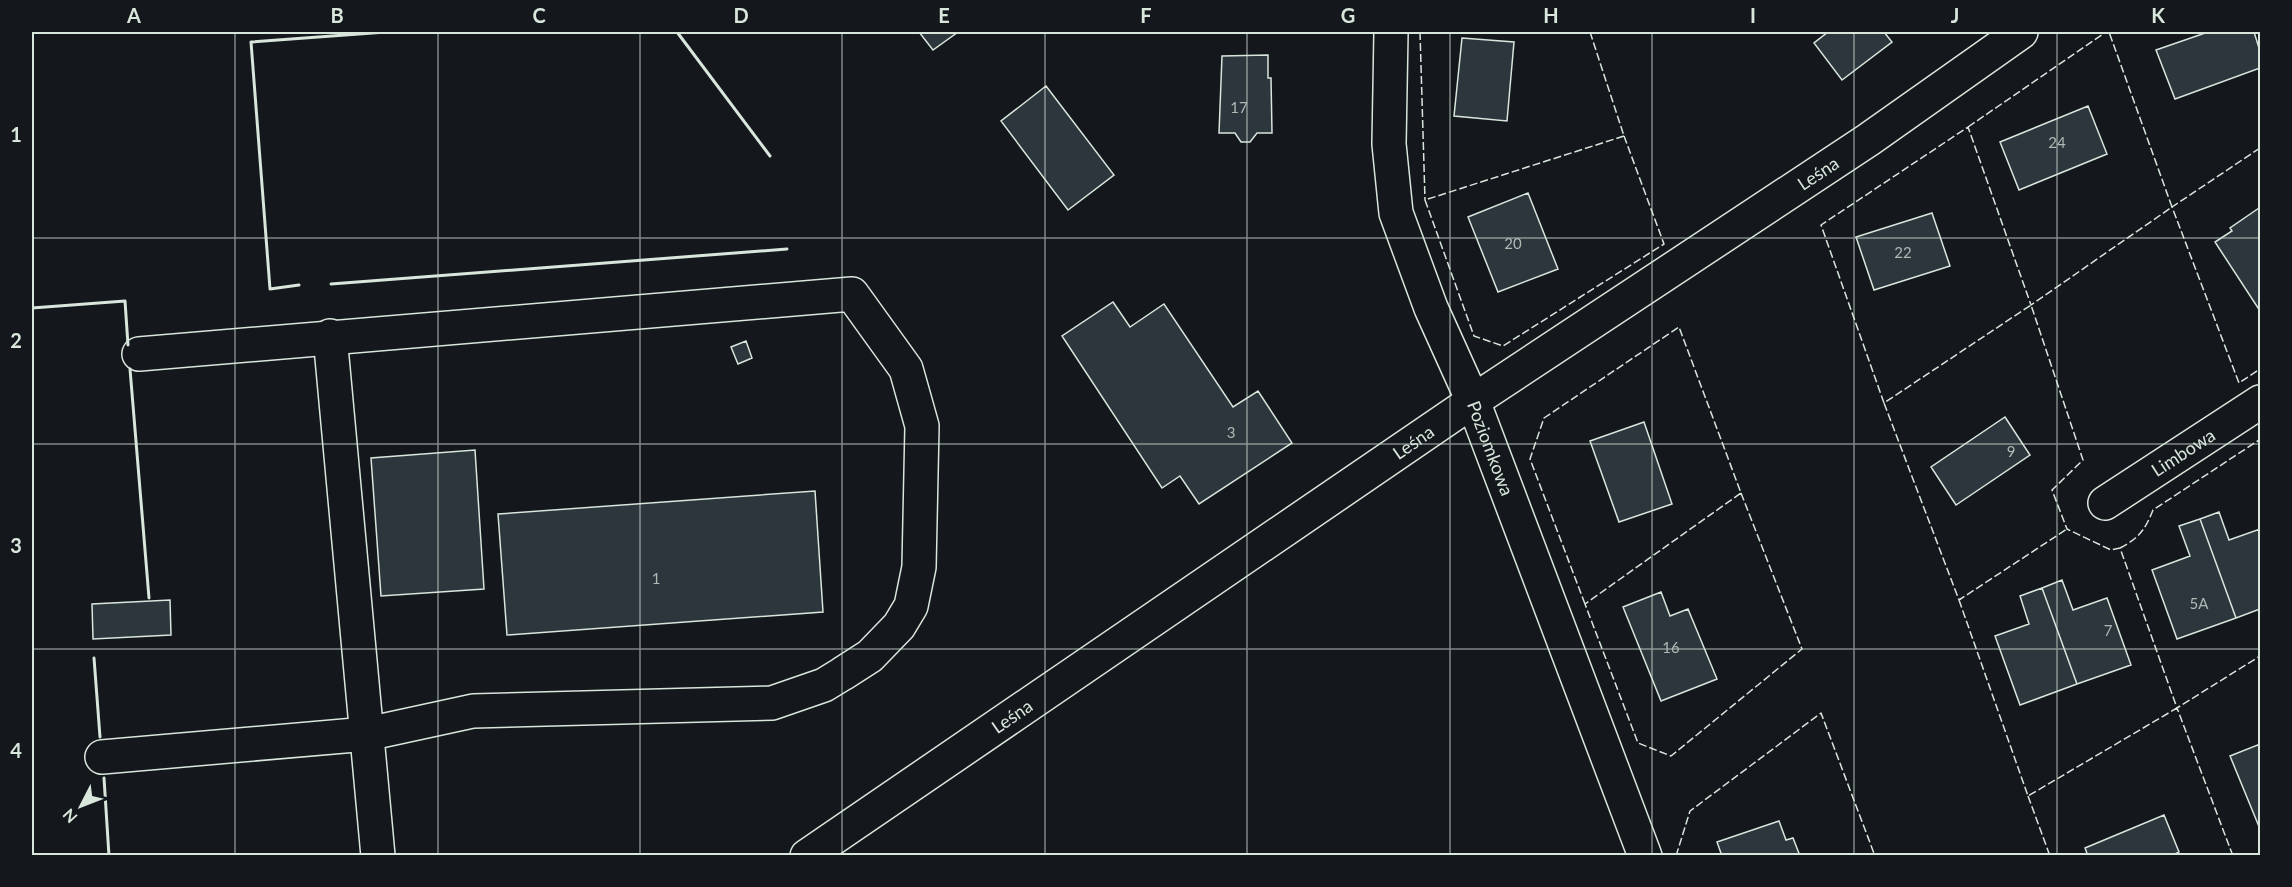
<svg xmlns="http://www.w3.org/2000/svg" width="2292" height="887" viewBox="0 0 2292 887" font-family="Lato,sans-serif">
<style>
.building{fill:#2c363c;stroke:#d8e6dc;stroke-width:1.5}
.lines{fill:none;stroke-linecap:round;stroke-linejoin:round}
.minor-casing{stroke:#d8e6dc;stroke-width:36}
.minor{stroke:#14181c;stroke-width:33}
.fence{stroke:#d8e6dc;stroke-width:1.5;stroke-dasharray:8 3;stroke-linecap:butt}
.wall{stroke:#d8e6dc;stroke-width:3}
.grid{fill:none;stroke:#d8e6dc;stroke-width:1.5;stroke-opacity:0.55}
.labels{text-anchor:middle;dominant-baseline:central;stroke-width:4.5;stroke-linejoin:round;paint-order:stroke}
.number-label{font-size:15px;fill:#adbab4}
.street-label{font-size:18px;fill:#d8e6dc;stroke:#14181c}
.neatline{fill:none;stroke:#d8e6dc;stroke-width:2}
.grid-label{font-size:20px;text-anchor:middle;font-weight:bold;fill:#d8e6dc}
</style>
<rect width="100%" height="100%" fill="#14181c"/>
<!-- building -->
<path class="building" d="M919,32h39l-25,18z
M1828,32h56l8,10 -50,38 -28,-37z
M2208,32h46l6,19v17l-85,31 -19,-49z
M1462,38l52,4 -7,79 -53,-5z
M1268,55v23h3l1,55h-15l-7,9h-9l-6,-9h-16l3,-77z
M1046,86l68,89 -46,35 -67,-89z
M2088,106l19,48 -88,36 -19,-48z
M1528,193l30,76 -60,23 -30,-75z
M2259,208l1,2v101l-45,-69 17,-11 -2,-3z
M1932,213l18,53 -76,24 -18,-53z
M1113,302l17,25 34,-23 69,103 25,-16 34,52 -93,61 -19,-28 -18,12 -100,-152z
M746,341l6,17 -14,6 -7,-17z
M2005,417l25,38 -74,50 -25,-38z
M1644,422l28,82 -53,18 -29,-81z
M475,450l9,139 -103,7 -10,-138z
M815,491l8,121 -316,23 -9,-121z
M2219,512l10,28 31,-11v80l-24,9 -36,-99z
M2200,519l36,99 -59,21 -25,-69 38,-14 -11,-30z
M2062,580l11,30 34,-12 24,67 -54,19 -35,-96z
M2042,588l35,96 -57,21 -25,-69 34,-12 -9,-28z
M1661,592l9,24 18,-7 29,70 -56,22 -38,-94z
M170,600l1,35 -78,4 -1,-35z
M2260,744v85l-30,-73z
M2164,815l15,37 -8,4h-83l-3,-8z
M1779,821l7,19 7,-2 7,18h-78l-5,-14z"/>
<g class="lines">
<!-- minor casing -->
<g class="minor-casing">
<g id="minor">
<path id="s1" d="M1391,32l-2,112 7,69 35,95 42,93 172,455"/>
<path d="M330,336l48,520"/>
<path id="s2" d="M2105,503l155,-101"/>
<path d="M102,757l265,-23 106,-23 299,-8 52,-18 18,-11 28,-18 29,-30 12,-20 8,-39 3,-141 -16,-57 -54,-75 -713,60"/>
<path id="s3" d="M807,856l666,-455 395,-261 153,-108"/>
</g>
</g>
<!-- minor -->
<use href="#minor" class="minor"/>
<!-- fence -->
<path class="fence" d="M1420,32l5,168
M1590,32l34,104
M1968,127l138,-95
M1624,136l40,108 -161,102 -29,-10 -49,-136z
M2260,148l-88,59 67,176 21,-14
M1884,403l-63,-178 147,-98 63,178 141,-98 -63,-175
M1741,493l61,156 -131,107 -33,-13 -53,-139z
M2120,548c19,-10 25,-18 33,-38l106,-70 1,4
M1959,600l69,196 149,-88 -57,-160 -9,2 -44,-21 -15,-39 31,-30 -52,-155 -147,98 75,197 108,-71
M1585,604l-55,-145 14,-41 135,-91 62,166
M2028,796l22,60
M1676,856l14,-45 131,-98 54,143
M2233,856l-56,-148 83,-52"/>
<!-- wall -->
<path class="wall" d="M677,32l93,124
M331,284l456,-35
M299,285l-29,4 -19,-247 135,-10
M32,308l93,-7 3,44
M130,369l19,229
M94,658l6,79
M104,778l5,78"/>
</g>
<!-- grid -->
<path class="grid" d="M235,32v824M438,32v824M640,32v824M842,32v824M1045,32v824M1247,32v824M1450,32v824M1652,32v824M1854,32v824M2057,32v824M32,238h2228M32,444h2228M32,649h2228"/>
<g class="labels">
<!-- number labels -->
<g class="number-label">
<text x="1239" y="107">17</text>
<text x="2057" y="142">24</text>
<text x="1513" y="243">20</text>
<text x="1903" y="252">22</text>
<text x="1231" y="432">3</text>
<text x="2011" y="451">9</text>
<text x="656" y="578">1</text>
<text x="2199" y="603">5A</text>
<text x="2108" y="630">7</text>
<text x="1671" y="647">16</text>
</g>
<!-- street labels -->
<g class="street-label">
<text stroke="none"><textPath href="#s3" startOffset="1220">Leśna</textPath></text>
<text stroke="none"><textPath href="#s3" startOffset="734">Leśna</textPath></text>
<text stroke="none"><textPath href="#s1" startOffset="435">Poziomkowa</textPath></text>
<text stroke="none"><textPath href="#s2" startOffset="93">Limbowa</textPath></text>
<text stroke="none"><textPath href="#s3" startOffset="248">Leśna</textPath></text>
</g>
</g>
<!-- border -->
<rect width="2292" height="887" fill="none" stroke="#14181c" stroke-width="66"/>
<!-- north arrow -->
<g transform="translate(81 806) rotate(228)" stroke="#14181c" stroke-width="4.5" paint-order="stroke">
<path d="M0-4.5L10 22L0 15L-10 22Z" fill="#d8e6dc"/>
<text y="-9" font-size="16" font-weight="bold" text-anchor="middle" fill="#d8e6dc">N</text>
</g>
<rect x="33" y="33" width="2226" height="821" class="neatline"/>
<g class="grid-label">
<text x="134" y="23">A</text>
<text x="337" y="23">B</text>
<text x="539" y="23">C</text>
<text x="741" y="23">D</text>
<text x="944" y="23">E</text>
<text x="1146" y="23">F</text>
<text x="1348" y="23">G</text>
<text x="1551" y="23">H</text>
<text x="1753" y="23">I</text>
<text x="1955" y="23">J</text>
<text x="2158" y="23">K</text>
<text x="16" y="142">1</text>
<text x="16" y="348">2</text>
<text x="16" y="553">3</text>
<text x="16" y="758">4</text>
</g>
</svg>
